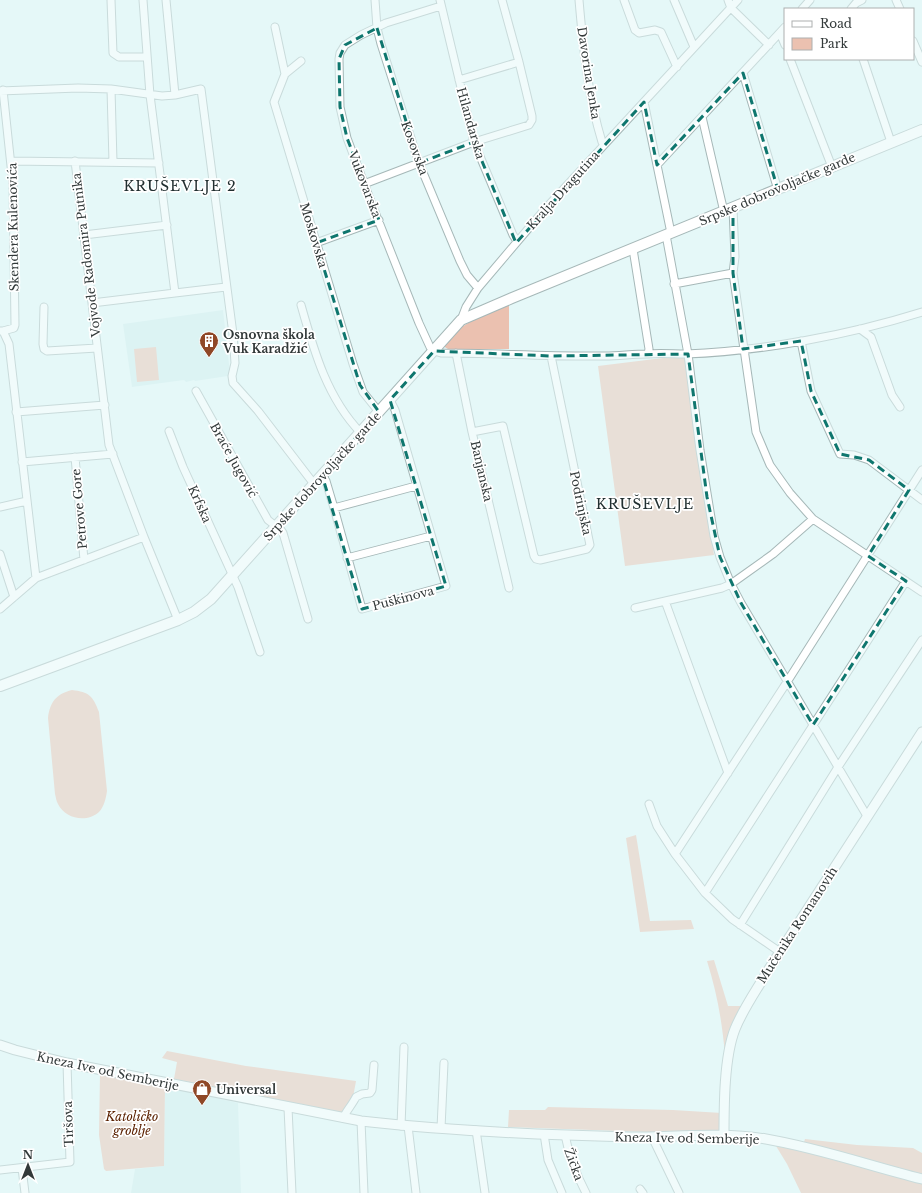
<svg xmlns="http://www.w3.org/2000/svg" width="922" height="1193" viewBox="0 0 922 1193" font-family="'Libre Baskerville',serif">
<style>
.built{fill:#d1edee}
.green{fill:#ebc1b0}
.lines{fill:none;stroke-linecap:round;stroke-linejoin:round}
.minor-casing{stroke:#a6b8b8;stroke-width:9}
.tertiary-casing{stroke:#a6b8b8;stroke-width:11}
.secondary-casing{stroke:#a6b8b8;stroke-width:12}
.minor{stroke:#fff;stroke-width:7}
.tertiary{stroke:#fff;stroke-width:9}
.secondary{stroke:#fff;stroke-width:10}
.marked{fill:none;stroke:#0f766e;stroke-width:3;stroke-dasharray:8 5;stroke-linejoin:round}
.labels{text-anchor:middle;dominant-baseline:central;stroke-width:3.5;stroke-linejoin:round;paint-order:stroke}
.street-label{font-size:12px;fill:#323939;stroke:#fff}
.poi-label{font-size:12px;font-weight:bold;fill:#323939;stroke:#fff;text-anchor:start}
.park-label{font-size:12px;font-style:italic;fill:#5c2202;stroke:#fff}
.quarter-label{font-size:14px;letter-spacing:1px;fill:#212f30;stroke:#fff}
</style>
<rect width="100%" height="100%" fill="#e5f8f8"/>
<!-- built -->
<path class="built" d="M223,310l7,63 -2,3 -33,5 -1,-1 -8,2 -2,-2 -52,7 -9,-63z
M165,1087l73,16 3,90h-110l4,-24 29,-3z"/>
<!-- green -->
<path class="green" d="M509,303v46h-61l-5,-3 17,-18 25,-15z
M156,347l3,33 -22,2 -3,-33z
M687,355l27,200 -89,11 -27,-200z
M72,690c17,2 21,6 27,22l8,79c-1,7 -3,16 -8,21 -12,11 -34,7 -41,-8 -2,-3 -2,-7 -3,-10l-7,-76c2,-16 8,-24 24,-28z
M636,835l14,86 41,-1 3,9 -54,3 -14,-94z
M714,960l14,46h15l-18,49c-3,-34 -8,-62 -18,-94z
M167,1051l79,15 110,15 -6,33 -176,-35 3,-17 -15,-4z
M100,1074l65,13 -1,79 -58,5 -2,-2 -5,-34z
M548,1107l125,3 49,3 -1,19h-73l-140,-5 1,-17h36z
M805,1139l52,6 56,3 9,5v21l-118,-32z
M776,1146l29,6 117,32v9h-121l-14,-29z"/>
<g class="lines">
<!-- minor casing -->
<g class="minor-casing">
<path id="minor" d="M111,0l2,53 6,4h28
M166,0l9,95
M375,0l2,28 4,16 38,119 41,98 7,14 11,13
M440,0l34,142 39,93 4,6
M579,0c4,47 9,96 23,142l2,3
M624,0l11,30 4,3 16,-3 6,2 16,35
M674,0l20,47
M728,0l3,8 38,37
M896,0l4,9
M441,6l-55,17 -25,12 -16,10 -5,8 -1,6 1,48 7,31 24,64 48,121 11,24 4,4 7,2c54,0 109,4 164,3 14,0 28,-2 42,-2 13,-1 26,0 39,0 78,-3 162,-19 236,-42
M802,9l8,-9
M851,9l5,-6 6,-3
M275,27l10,47
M780,33l5,12
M913,41l9,21
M790,59l42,108
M863,59l28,83
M301,61l-16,13 -11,28 79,262 10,28 16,20
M743,73l35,117
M459,80l60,-18
M111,89l2,73
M0,91l78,-3 33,1 51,7 13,-1 26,-6 32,245 2,29 -3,13 1,7 25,28 56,73
M644,102l27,131
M702,117l22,95
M11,161l148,2
M75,161l34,284 35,92 34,83
M657,165l128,-138
M364,184l110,-42 55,-17 3,-5v-4l-13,-54 -17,-62
M84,235l83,-10
M666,235l22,119 12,96 14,86 6,21 11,27 10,19 126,213
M316,243l63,-23
M633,249l16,100 -1,5
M733,273l2,-16 -2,-49
M674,284l59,-11 23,159 14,33 20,28 23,26 109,73
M175,293l51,-6
M92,303l83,-10 -25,-198 -7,-95
M301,305c13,46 26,93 60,128
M44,307l-1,37 1,5 3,2 50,-3
M461,320l5,-13 12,-19 67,-79 193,-209
M860,329l11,8 21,58 8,12
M0,331h3l6,13 27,234
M3,331l11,-3 1,-3 -2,-140 -10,-95
M801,341l10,50 29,63 14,1 15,5 53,40
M456,353l16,79 37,156
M196,391l72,129 13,10 2,3 25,86
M16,412l89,-7
M169,431l14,36 55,120 22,65
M472,432l31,-6 31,130 2,3 4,1 47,-11 3,-4 -39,-189
M75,457l9,103
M22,462l91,-8
M322,475l4,6 8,27 28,101 84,-23 -51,-176 -5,-10
M0,507l27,-6
M334,508l82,-22
M0,554l14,43
M347,558l84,-22
M665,601l63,172
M635,608l87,-20 9,-4 42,-30 40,-35
M0,609l36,-31 108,-41
M649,804l8,22 18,28 30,39 27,26 48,33
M675,854l112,-172 135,-212
M705,893l201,-312
M740,925l98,-158 84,-127
M288,1108l4,85
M343,1118c4,-8 9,-13 13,-21l6,-3 8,-1 2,-3 2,-25
M361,1121l3,72
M401,1126l3,-79
M408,1126l8,67
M441,1128l3,-65
M476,1130l9,63
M544,1134l4,26 14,33
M565,1135c4,21 11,39 21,58
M652,1137l27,56
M22,1168l3,25
M0,1170l70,-8 -3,-99
M640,1189l3,4"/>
</g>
<!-- tertiary casing -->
<g class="tertiary-casing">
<path id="tertiary" d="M0,1045l15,5 52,13 294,58c89,10 180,14 269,16 45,0 92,-5 136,2 53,9 104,27 156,40
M724,1136c0,-30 0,-79 11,-107 8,-20 21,-38 32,-57l155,-240"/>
</g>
<!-- secondary casing -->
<g class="secondary-casing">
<path id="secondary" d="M0,686l178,-66 16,-8 17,-13 250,-279 51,-22 410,-168"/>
</g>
<!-- minor -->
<use href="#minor" class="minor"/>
<!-- tertiary -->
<use href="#tertiary" class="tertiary"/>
<!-- secondary -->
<use href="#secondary" class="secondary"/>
</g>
<!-- marked area -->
<path d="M0 0H922V1193H0ZM377,28l42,135 55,-21 42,101 128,-141 13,63 86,-92 35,117 -45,18v65l10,76 58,-8 10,50 29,63 29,6 40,30 -41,66 38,25 -93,144 -72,-122 -21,-46 -13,-60 -19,-143 -137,2 -117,-5 -44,49 56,186 -84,23 -40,-134 57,-63 -19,-27 -44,-142 63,-23 -32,-82 -7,-31 -1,-48 6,-14z" fill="#e5f8f8" fill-opacity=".55" fill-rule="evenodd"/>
<path class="marked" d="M377,28l42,135 55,-21 42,101 128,-141 13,63 86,-92 35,117 -45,18v65l10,76 58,-8 10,50 29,63 29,6 40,30 -41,66 38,25 -93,144 -72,-122 -21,-46 -13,-60 -19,-143 -137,2 -117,-5 -44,49 56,186 -84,23 -40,-134 57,-63 -19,-27 -44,-142 63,-23 -32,-82 -7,-31 -1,-48 6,-14z"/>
<!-- icons -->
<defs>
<g id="building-pin" transform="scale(1)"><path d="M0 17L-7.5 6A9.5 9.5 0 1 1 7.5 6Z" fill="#8f4726" stroke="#fff"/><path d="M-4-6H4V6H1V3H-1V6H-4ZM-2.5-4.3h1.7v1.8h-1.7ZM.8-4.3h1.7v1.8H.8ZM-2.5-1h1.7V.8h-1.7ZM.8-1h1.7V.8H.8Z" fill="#fff"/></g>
<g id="shop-pin" transform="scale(1)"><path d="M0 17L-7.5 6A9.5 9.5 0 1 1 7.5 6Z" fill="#8f4726" stroke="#fff"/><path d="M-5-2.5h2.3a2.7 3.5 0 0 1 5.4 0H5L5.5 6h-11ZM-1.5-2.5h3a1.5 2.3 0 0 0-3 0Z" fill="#fff"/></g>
</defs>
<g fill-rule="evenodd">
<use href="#building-pin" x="209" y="341"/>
<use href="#shop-pin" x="202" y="1089"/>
</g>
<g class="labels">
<!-- street labels -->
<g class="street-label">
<text transform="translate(589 73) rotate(81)">Davorina Jenka</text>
<text transform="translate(471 123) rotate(74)">Hilandarska</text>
<text transform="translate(415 148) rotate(70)">Kosovska</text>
<text transform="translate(365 184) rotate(69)">Vukovarska</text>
<text transform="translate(777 189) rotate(-23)">Srpske dobrovoljačke garde</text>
<text transform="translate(563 190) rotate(-48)">Kralja Dragutina</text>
<text transform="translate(13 227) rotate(-91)">Skendera Kulenovića</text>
<text transform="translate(314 235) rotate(73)">Moskovska</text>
<text transform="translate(86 255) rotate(-97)">Vojvode Radomira Putnika</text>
<text transform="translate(234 460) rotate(61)">Braće Jugović</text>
<text transform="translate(482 471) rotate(77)">Banjanska</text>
<text transform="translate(322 476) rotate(-48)">Srpske dobrovoljačke garde</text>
<text transform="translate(581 503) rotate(78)">Podrinjska</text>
<text transform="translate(200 504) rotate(66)">Krfska</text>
<text transform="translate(79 509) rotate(-95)">Petrove Gore</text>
<text transform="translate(403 598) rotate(-15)">Puškinova</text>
<text transform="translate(797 925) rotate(-57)">Mučenika Romanovih</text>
<text transform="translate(108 1071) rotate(12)">Kneza Ive od Semberije</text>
<text transform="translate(68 1124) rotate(-92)">Tiršova</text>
<text transform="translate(687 1138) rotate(1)">Kneza Ive od Semberije</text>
<text transform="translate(574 1164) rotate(70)">Žička</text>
</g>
<!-- poi labels -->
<g class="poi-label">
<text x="223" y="334">Osnovna škola<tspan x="223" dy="14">Vuk Karadžić</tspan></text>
<text x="216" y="1089">Universal</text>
</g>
<!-- park labels -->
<g class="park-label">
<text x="132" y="1116">Katoličko<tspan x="132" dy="14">groblje</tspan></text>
</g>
<!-- quarter labels -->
<g class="quarter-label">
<text x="180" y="186">KRUŠEVLJE 2</text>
<text x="645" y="504">KRUŠEVLJE</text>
</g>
</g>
<!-- legend -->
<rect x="784" y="8" width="130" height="52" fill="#ffffff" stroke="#adb0b0"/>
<rect x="792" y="21" width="20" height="6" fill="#ffffff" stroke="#adb0b0"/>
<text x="820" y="28" font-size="12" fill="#323939">Road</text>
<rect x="792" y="38" width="20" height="12" fill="#ebc1b0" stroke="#adb0b0"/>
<text x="820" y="48" font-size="12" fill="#323939">Park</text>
<!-- north arrow -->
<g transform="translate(28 1165)" stroke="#ffffff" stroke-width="3" paint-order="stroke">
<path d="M0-3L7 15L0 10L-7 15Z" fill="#323939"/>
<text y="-6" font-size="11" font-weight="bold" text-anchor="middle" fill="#323939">N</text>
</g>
</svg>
